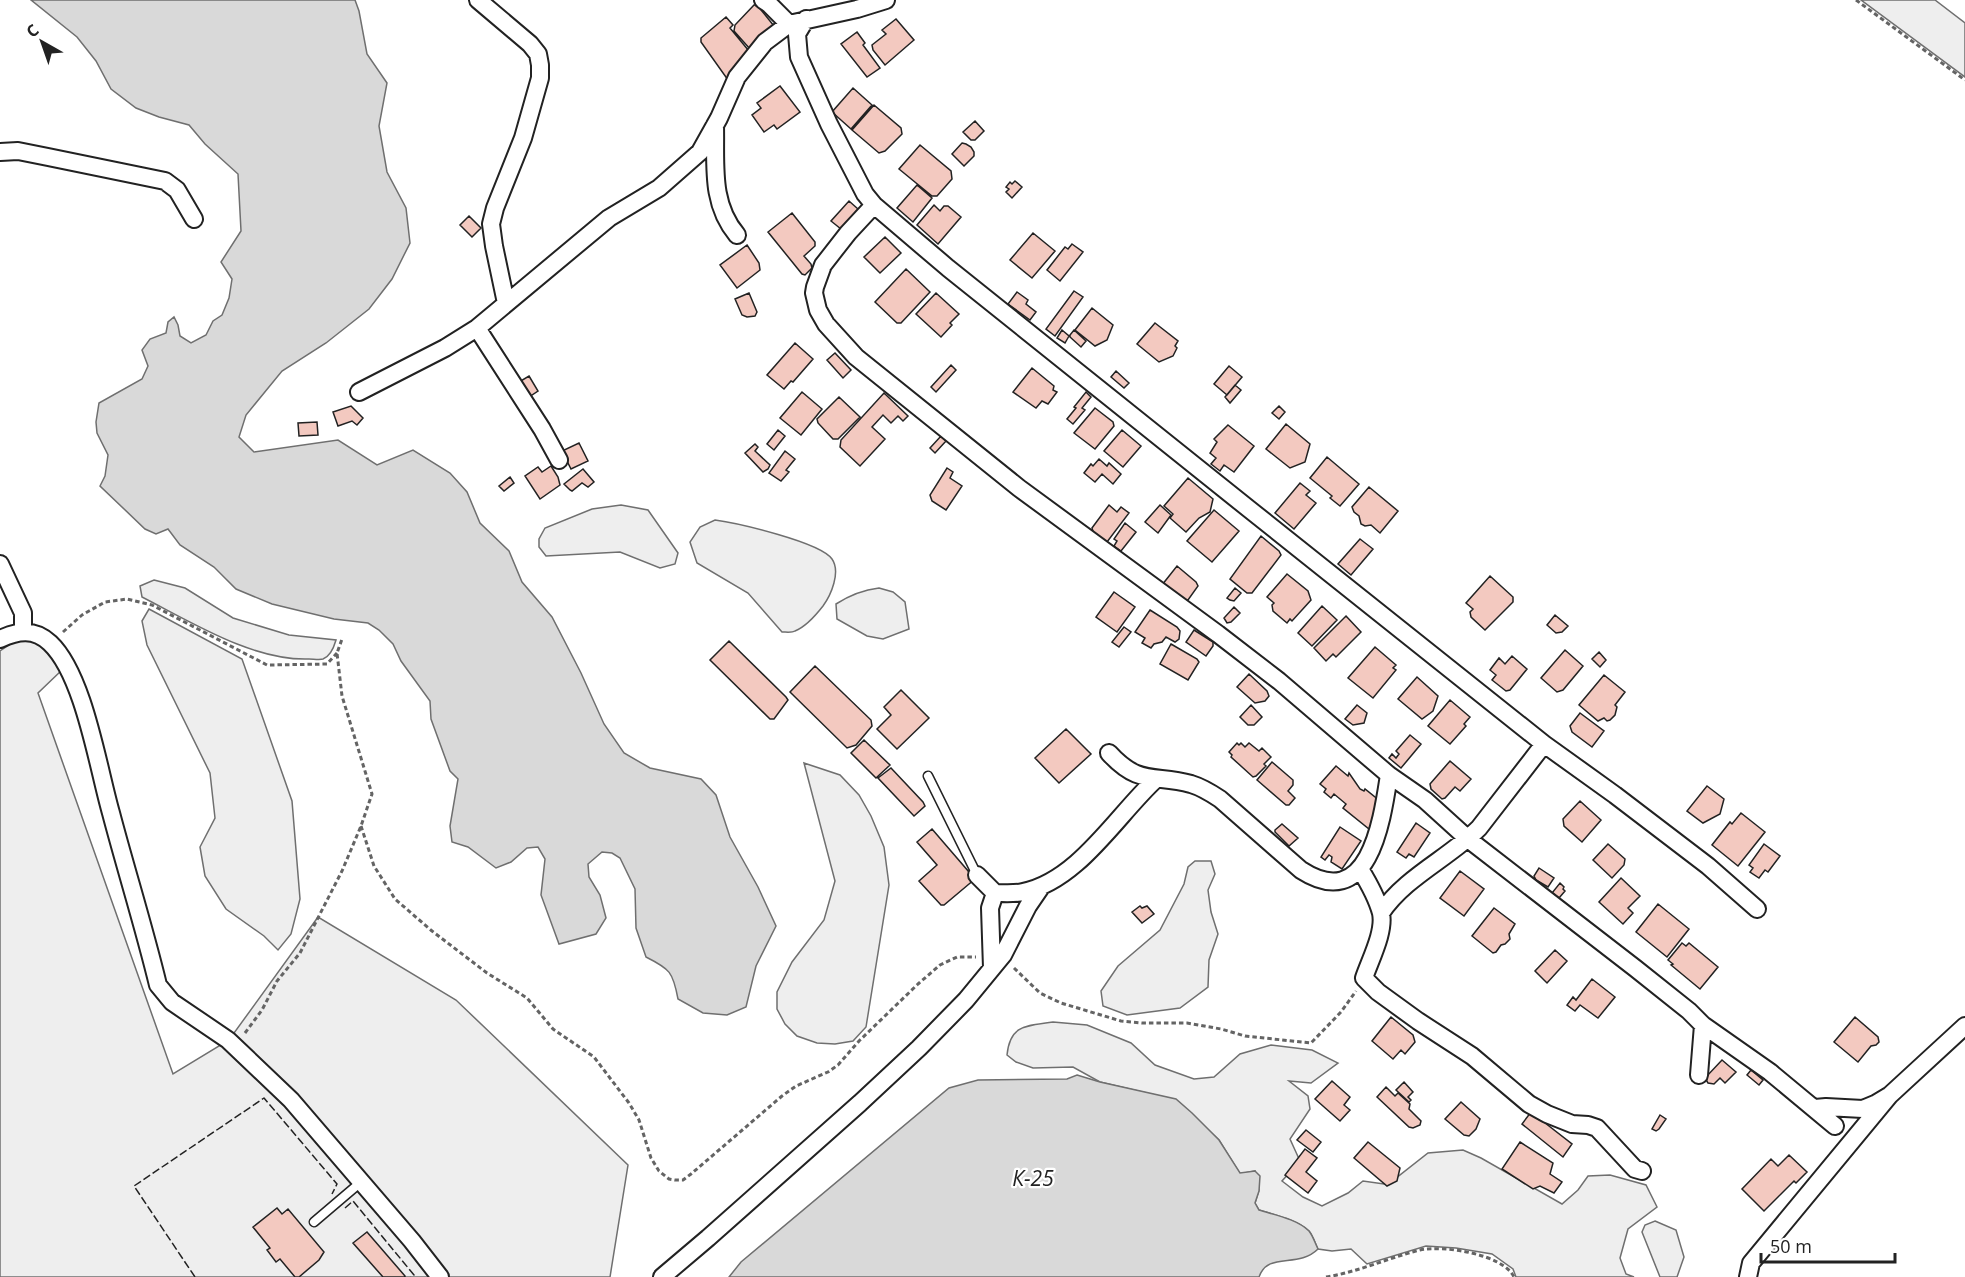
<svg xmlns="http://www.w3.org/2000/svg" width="1965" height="1277" viewBox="0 0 1965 1277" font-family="'Open Sans',sans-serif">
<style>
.green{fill:#eee;stroke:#6f6f6f;stroke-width:1.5}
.water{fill:#d9d9d9;stroke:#6f6f6f;stroke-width:1.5}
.building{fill:#f3c9c0;stroke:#222;stroke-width:1.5}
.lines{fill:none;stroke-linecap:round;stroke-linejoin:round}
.lane-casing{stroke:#222;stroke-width:11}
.street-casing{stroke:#222;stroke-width:20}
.path{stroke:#646464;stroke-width:3;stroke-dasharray:4.5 3;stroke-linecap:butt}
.lane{stroke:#fff;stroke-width:8}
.street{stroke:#fff;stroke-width:16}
.fence{stroke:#222;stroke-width:1.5;stroke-dasharray:8 3;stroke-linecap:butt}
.labels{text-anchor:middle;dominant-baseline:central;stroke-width:4.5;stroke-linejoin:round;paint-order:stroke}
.water-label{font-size:21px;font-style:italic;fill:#222;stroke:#fff}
</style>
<rect width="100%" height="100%" fill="#fff"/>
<!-- green -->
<path class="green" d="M1861,0h74l30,23v54z
M621,505l27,5 30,43 -3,11 -15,4 -40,-16 -74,4 -7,-9v-8l6,-11 47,-19z
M715,520c22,3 105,22 117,39 9,13 -1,36 -9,47 -7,9 -18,21 -28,25 -3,2 -9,1 -13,1l-34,-39 -51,-30 -7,-21 10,-15z
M154,580l31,8 48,30 56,17 47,5c-2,7 -5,16 -13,19 -3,1 -10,0 -14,0 -56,2 -118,-37 -167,-62l-2,-11z
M879,588l14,4 12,10 4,27 -26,10 -16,-3 -30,-17 -1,-15c14,-9 26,-14 43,-16z
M149,609l93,50 50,142 8,98 -9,35 -13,16 -14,-14 -38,-27 -21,-33 -5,-29 15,-29 -5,-45 -63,-128 -5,-24z
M24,638l12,1 26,31 -24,23 135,381 56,-34 89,-123 138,83 172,165 -18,112h-610v-626l12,-8z
M804,763l36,12 19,20 12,21 13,31 5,38 -23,142 -13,14 -18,3 -18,-1 -20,-7 -12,-12 -8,-15v-17l15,-30 32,-42 11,-39z
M1195,861h16l4,13 -7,16 3,22 7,22 -9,26 -1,27 -28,21 -53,7 -24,-9 -2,-15 17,-25 42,-36 24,-46 4,-17z
M1053,1022l34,3 44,18 24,22 39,14 20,-2 26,-23 31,-9 41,5 26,13 -27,20 -22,-2 19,15 2,13 -20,30 10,22 -18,20 21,16 19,9 26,-13 15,-12 21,3 12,-6 32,-25 35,-3 18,8 81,46 16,-14 10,-14 22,-1 36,10 11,22 -29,22 -8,29 6,16 8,3h-118l-3,-8 -21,-15 -36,-6 -30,-2 -59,18 -16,-15 -19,2 -14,-2c-3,-6 -5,-13 -9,-18 -10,-10 -36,-17 -50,-21l-4,-7 4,-13 -4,-19 -15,3 -21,-34 -43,-40 -76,-18 -27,-15 -40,1 -17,-6 -9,-7c3,-31 20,-29 46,-33z
M1655,1221l21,9 8,27 -7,20h-17l-18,-45 3,-7z"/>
<!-- water -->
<path class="water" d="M31,0h324l4,11 8,43 20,29 -8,43 8,46 19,36 4,35 -18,36 -23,30 -43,34 -44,28 -36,44 -7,22 15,15 84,-12 39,25 36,-15 37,23 17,19 13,31 29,28 13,31 30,35 29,56 23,51 20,29 26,15 51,11 15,16 14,42 28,50 18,39 -20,40 -10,41 -19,8 -24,-2 -25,-14c-5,-27 -8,-30 -32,-42l-10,-29 -1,-39 -15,-31 -8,-5 -10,-1 -14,12 1,13 11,18 6,23 -10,16 -37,10 -18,-49 4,-36 -7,-12 -11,1 -16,14 -15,6 -28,-21 -16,-5 -2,-16 8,-47 -8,-8 -19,-52 -1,-18 -29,-40 -8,-17 -14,-14 -11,-7 -34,-4 -62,-15 -36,-15 -22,-22 -34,-22 -12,-16 -12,5 -11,-5 -45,-43 5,-10 3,-21 -11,-22 -1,-11 3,-19 43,-24 6,-13 -6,-16 8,-11 16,-6 2,-11 6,-5 4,8 2,11 11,7 15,-8 7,-14 9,-6 7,-17 3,-19 -11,-17 20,-31 -3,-57 -33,-30 -16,-19 -30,-8 -23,-9 -25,-19 -15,-28 -19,-24z
M1077,1075l23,7 76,17 16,14 27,27 21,33 15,-2 5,5 -1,15 -4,12 4,7c16,5 38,9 50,21 4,5 6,12 9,18 -20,20 -50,2 -59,28h-530l12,-15 208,-174 29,-8 89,-1z"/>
<!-- building -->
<path class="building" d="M754,5h3l17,21 -24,23 -16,-18 1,-6z
M726,17l7,8 -3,3 19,23 -21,29 -27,-38v-4z
M896,19l18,21 -29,25 -12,-15 -1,-5 14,-11 -4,-4z
M857,32l8,11 -2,2 17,23 -13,9 -26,-33z
M780,86l20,26 -23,17 -3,-4 -10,7 -12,-17 9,-7 -4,-5z
M853,88l19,17 -21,24 -19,-17z
M874,105l27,23 1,6 -17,17 -6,2 -27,-23z
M975,121l9,10 -9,9h-4l-8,-8z
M962,143l4,1 5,3 3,5v4l-10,10 -12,-12z
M920,145l31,26 1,8 -15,17h-5l-33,-27z
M1015,181l7,6 -10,11 -6,-6 3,-3 -3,-2 4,-5 2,2z
M917,185l15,13 -19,24 -16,-14z
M849,201l9,8 -17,20 -10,-8z
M934,205l6,6 4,-5h4l13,11 -23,27 -21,-19z
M792,213l23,29v4l-11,10 7,8 1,4 -7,7 -3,-1 -34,-42z
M469,216l12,12 -9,9 -12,-12z
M1033,233l22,18 -23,27 -22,-18z
M885,237l16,16 -21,20 -16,-16z
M1072,244l11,8 -23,29 -13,-11 18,-23 3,2z
M747,245l12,18 1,7 -23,18 -17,-23z
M906,269l24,23 -29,31h-4l-22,-21z
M1074,291l9,6 -28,39 -9,-7z
M1017,292l11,8 -2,4 10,8 -6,8 -22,-16z
M749,293l8,19 -2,4 -8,1 -5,-2 -7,-16z
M936,293l23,21 -9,9 2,2 -11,12 -25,-23z
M1092,308l21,17 -6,15 -12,6 -20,-16z
M1155,323l23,18 -3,5 2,2 -4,8 -14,6 -22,-18z
M1062,330l7,6 -4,7 -8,-5z
M1074,330l12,11 -5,6 -11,-10v-2z
M795,343l18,16 -20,23 -2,-1 -7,8 -17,-14z
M835,353l16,17 -8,8 -16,-18z
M951,365l5,5 -20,22 -5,-5z
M1229,366l13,11 -15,18 -13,-11z
M1032,368l22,18 -1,4 4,2 -9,12 -6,-3 -6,7 -23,-16z
M1116,371l13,12 -5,5 -13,-11z
M529,376l9,15 -9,6 -10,-15z
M1235,385l6,5 -11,13 -5,-6z
M802,392l20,17 -21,26 -21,-17z
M1086,392l5,5 -9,11 3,2 -12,14 -6,-5 9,-11 -2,-1z
M884,393l24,23 -5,5 -5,-5 -7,7 -8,-8 -11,12 13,12 -25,27 -20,-19 1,-7z
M839,397l21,20 -22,22h-5l-15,-16 -1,-4z
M351,406l12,12 -6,7 -5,-4 -14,5 -5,-14z
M1279,406l6,6 -6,7 -7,-6z
M1095,408l18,14 1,4 -19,23 -21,-16z
M317,422l1,13 -19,1 -1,-13z
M1286,424l24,20 -5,18 -15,6 -24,-19z
M1228,425l26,21 -20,26 -10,-7 -4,6 -9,-7 5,-6 -6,-5 7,-11 -3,-3z
M778,430l7,6 -11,14 -7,-6z
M1122,430l19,16 -18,21 -19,-16z
M941,436l5,5 -11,12 -5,-5z
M579,443l9,18 -17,8 -9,-18z
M755,444l3,3 -3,4 15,14 -2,4 -5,3 -18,-19z
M785,451l10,8 -9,11 3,2 -8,9 -12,-8z
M1327,457l32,27 -19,22 -10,-8 2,-2 -22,-18z
M1099,459l8,7 2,-3 12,11 -8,10 -11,-10 -7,8 -11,-9 7,-9 2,2z
M551,466l7,11 2,8 -20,14 -15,-23 13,-9 4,5z
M947,468l6,4 -3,6 12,8 -16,24 -14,-9 -2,-6z
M583,469l11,13 -6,5 -6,-4 -10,8 -2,-1 -6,-6z
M510,477l4,6 -10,8 -5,-5z
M1188,478l25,21 -3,13 -11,6 -13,14 -16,-14 3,-4 -9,-8z
M1300,483l10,8 -4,4 10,8 -22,26 -19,-16z
M1369,487l29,24 -18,22 -9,-8 -6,1 -4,-2 -2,-8 -5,-4 -2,-5z
M1109,505l8,7 4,-5 8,6 -22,29h-3l-10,-7 -2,-7z
M1160,505l11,10 -13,18 -13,-11z
M1214,510l25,21 -27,31 -25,-21z
M1125,523l11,9 -15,19 -7,-5 3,-5 -3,-2z
M1261,536l18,15 2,4 -29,38h-5l-17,-14z
M1360,539l13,10 -22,26 -13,-11z
M1177,566l19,16 2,4 -10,14h-7l-19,-15z
M1287,574l21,17 3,9 -19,21 -2,-2 -3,4 -14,-12 -1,-6 2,-2 -7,-6z
M1490,576l23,21v5l-28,28 -14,-13 -1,-5 3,-3 -7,-6z
M1235,588l6,5 -7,8 -4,-1 -3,-2z
M1114,592l21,15 -18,25 -21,-15z
M1322,606l15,14 -25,26 -14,-13z
M1234,607l6,6 -9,9 -4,1 -3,-5z
M1150,610l27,17 3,4 -1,8 -4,3 -9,-5 -4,5 -8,2 -3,4 -9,-5 3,-5 -10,-6z
M1555,615l13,11 -6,6 -6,1 -9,-8z
M1346,616l15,16 -25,25 -3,-3 -7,7 -12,-13z
M1124,627l7,5 -12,15 -7,-5z
M1194,630l19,12v4l-7,10 -20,-14z
M729,641l57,56 2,3 -14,19h-4l-60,-59z
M1171,644l26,15 2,3 -11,18 -28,-16z
M1375,647l21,18 -3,3 3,2 -23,28 -25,-20z
M1565,650l18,16 -20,24 -6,2 -16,-14z
M1599,652l7,8 -6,7 -8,-8z
M1512,656l15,13 -17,21 -4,1 -14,-11 4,-5 -6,-5 9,-12 6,6z
M815,666l56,54 1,6 -16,19 -9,3 -57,-56z
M1249,674l18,17 2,5 -4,5 -10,2 -18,-16z
M1604,675l21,17 -10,13 2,2 -2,8 -5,5 -3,1 -3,-3 -6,3 -19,-16z
M1417,677l21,19 -5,15 -11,8 -24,-20z
M901,690l28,28 -32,31 -20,-20 14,-14 -7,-8z
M1450,700l20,17 -6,7 2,2 -16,18 -22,-18z
M1251,705l11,12 -8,8h-6l-8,-8z
M1357,705l10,8 -3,10 -11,2 -8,-6z
M1580,713l24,18 -12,16 -20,-15 -2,-6z
M1066,729l25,25 -32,29 -24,-25z
M1410,735l11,9 -20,24 -12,-10 3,-4 4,4 3,-4 -3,-3z
M864,740l26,25 -14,13 -25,-25z
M1237,743l2,2 2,-2 4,4 4,-4 10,8 3,-3 9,9 -7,7 2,2 -10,10 -3,1 -22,-20 1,-2 -3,-3z
M1450,761l21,18 -11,12 -5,-4 -10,11 -3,1 -11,-10 -1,-5z
M1272,762l21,18v5l-5,6 7,7 -6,7h-3l-29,-25z
M1336,766l12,10 1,-3 11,16 4,2 1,-2 15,12 -7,28h-4l-26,-21 3,-4 -12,-10 -3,4 -7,-6 2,-3 -6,-5z
M891,768l32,34 2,4 -11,10 -36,-38z
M1707,786l17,13 -4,15 -17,9 -16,-12z
M1580,801l21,19 -19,22 -18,-16 -1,-7z
M1741,813l24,19 -27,34 -26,-21 18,-23 2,2z
M1416,823l14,10 -16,24 -5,-3 -3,4 -9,-6z
M1282,824l16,14 -9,8 -14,-14v-2z
M1340,827l21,14 -19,28 -11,-7 1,-5 -3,-2 -4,5 -4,-3z
M932,829l43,50 -31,26h-3l-22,-24 18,-16 -20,-23z
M1608,844l17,15 -1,6 -12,13 -19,-18z
M1764,844l16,12 -12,16 -3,-2 -6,8 -9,-6 3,-4 -4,-3z
M1539,868l15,10 -6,9 -12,-7 -2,-4z
M1460,871l24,18 -20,27 -24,-18z
M1621,878l19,18 -12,12 5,5 -10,11 -24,-22z
M1560,883l4,4 -1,2 2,2 -6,7 -7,-5z
M1658,904l31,25 -22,28 -31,-25z
M1140,906l2,2 5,-2 7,8 -12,9 -10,-11z
M1494,908l21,16 -6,10 1,5 -5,5 -4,1 -5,7 -3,1 -21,-17z
M1682,943l4,3 3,-3 29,24 -18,22 -29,-24 2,-1 -5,-4z
M1555,950l12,11 -20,22 -12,-12z
M1592,979l23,18 -17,21 -18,-13 -5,6 -8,-6 6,-8 3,3z
M1391,1017l22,18 2,7 -10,12 -4,-4 -8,9 -21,-18z
M1855,1017l23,20 1,5 -3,3 -5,1 -13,16 -24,-20z
M1722,1060l14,12 -11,11 -5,-5 -6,6 -6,-1 -3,-5z
M1751,1070l12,10 -4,5 -12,-10z
M1332,1081l18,16 -6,8 6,5 -10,11 -25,-22z
M1404,1082l9,10 -5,5 3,3 -2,2 -13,-12z
M1386,1087l9,9 3,-3 12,11 -1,5 12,12 -1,4 -7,3 -4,-1 -32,-30z
M1461,1102l19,17 -4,10 -7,7 -5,-1 -19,-16z
M1531,1112l41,32 -9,13 -41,-33z
M1660,1115l6,4 -7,10 -3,2 -4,-2z
M1306,1130l15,12 -8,10 -16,-12z
M1368,1142l32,26 -3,13 -10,5 -33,-28z
M1520,1142l33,21 -3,11 12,8 -8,11 -14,-7 -7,3 -31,-20z
M1305,1149l12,9 -11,14 11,9 -9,12 -23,-18z
M1789,1155l18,17 -11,11 -2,-2 -30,30 -22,-22 29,-30 7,7z
M277,1208l5,6 6,-5 36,43 -5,8 -20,17h-4l-15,-18 -4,3 -9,-12 3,-2 -17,-21z
M367,1232l38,44v1h-22l-30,-34z"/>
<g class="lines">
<!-- lane casing -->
<g class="lane-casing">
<path id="lane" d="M928,776l49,99
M314,1222l47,-40"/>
</g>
<!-- street casing -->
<g class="street-casing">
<path id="street" d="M478,0l52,44 8,10 2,11v13l-17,60 -28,70 -4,16 3,22 12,57
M763,0l6,4 20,20
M806,19l-9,15 2,23 30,67 36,70 9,11 74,63 301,241 295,235 71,51 93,71 49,43
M715,125c1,39 -5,78 22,110
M0,152l18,-1 30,6 117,24 12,9 17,29
M874,205l-26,28 -25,32 -8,22 -1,6 4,17 8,14 30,33 163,131 199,146 61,47 110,94 36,25 43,39 167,129 54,43 14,14 67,47 65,54
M477,328l65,101 17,31
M359,392l86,-44 32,-20 132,-110 50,-30 41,-36 19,-34 18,-41 28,-35 24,-18 68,-15 29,-9
M0,564l23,49v19
M0,639c18,-8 34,-11 50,4 34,32 48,125 61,170 15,57 33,114 47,172l14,17 56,38 63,60 121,141 28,36
M1109,753c30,33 45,21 82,31 10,3 20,9 29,15l81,71c68,44 81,-49 88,-95
M1360,869c8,13 17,29 21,44 4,19 -11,47 -17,65l14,14 40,29 54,35 57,48 18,10 25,10 16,1 9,3 38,41 7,2
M977,875l18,18c9,0 19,1 28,-1 55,-11 94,-77 132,-112
M1381,913c24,-36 68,-55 98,-85l65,-84
M992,968l-2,-60 5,-15
M1699,1075l4,-50
M1815,1108l11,-1 37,2 12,-5 15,-9 75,-69
M662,1277l46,-39 152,-135 59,-55 47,-48 37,-45 25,-49 13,-19
M1748,1277l3,-14 139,-168"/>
</g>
<!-- path -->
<path class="path" d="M1856,0l109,80
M63,632l19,-17 23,-13 22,-3 25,6 115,60 60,-1 10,-11
M361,826l13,40 21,33 37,32 55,42 40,25 26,31 41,28 35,46 10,17 12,38 8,13 10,8 6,1h8l8,-6 91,-78 14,-10 32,-14 10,-7 21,-24 59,-57 22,-19 17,-8h19
M1014,968l26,25 21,10 60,18 21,2h45l34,6 24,7 66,7 30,-31 15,-21
M245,1033l17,-23 15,-29 23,-28 42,-82 19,-45 11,-32 -30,-98 -5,-43 5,-14
M1326,1277c32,-5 62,-19 94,-27 23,-5 83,4 94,27"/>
<!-- lane -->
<use href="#lane" class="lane"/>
<!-- street -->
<use href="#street" class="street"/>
<!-- fence -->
<path class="fence" d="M345,1208l8,-7 61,74 -3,2
M195,1277l-61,-91 130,-88 73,86 -5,10"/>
</g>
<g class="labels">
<!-- water labels -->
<g class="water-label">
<text x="1033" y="1178">К-25</text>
</g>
</g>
<!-- north arrow -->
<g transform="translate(42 42) rotate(320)" stroke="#ffffff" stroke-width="4.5" paint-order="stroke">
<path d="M0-4.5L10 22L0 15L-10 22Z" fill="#222222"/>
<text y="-9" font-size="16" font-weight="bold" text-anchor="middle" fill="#222222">С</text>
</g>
<!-- scale -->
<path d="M1761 1253v9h134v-9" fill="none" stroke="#222222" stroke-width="3"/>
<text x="1770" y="1253" font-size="18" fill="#222222" stroke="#ffffff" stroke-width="4.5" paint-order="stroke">50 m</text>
</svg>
